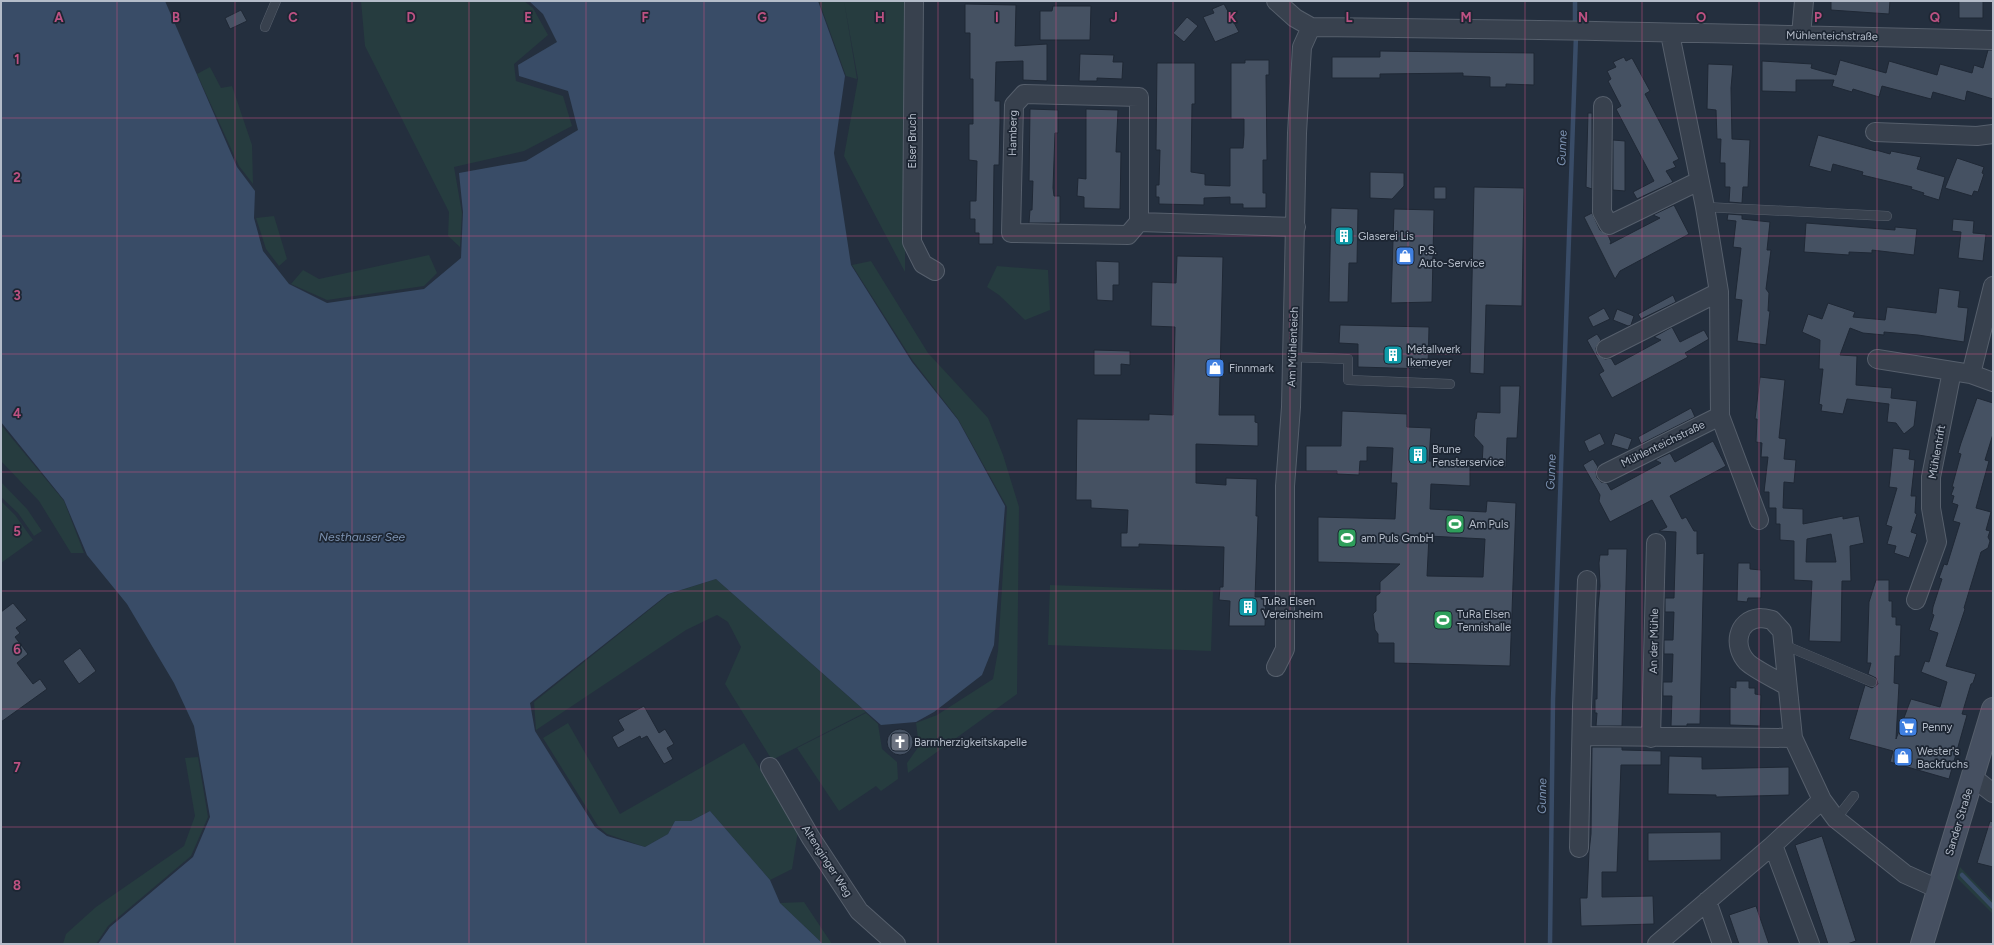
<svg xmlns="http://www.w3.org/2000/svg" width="1994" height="945" viewBox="0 0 1994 945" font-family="Figtree,sans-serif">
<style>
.green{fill:#263c3f}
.water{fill:#394c67}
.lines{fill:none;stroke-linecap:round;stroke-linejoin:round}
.stream{stroke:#394c67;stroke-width:4.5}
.building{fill:#455162;stroke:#1f2835;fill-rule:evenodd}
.lane-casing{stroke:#565f6c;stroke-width:10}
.street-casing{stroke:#565f6c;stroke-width:20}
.secondary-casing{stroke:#565f6c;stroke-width:24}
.lane{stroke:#38414e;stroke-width:9}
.street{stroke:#38414e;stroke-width:18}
.secondary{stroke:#465061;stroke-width:22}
.grid{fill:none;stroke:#bd5182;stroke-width:1;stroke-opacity:0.55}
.labels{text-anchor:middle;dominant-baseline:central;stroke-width:3.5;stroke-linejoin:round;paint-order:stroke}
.street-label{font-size:11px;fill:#b4bcc9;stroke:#1d2633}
.poi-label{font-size:11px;fill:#b4bcc9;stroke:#1d2633;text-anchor:start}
.water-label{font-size:12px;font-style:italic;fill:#7c92b1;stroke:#1d2633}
.grid-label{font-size:13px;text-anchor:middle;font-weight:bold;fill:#bd5182;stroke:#1d2633;stroke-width:3.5;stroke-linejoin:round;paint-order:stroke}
</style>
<rect width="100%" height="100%" fill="#242f3e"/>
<!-- green -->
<path class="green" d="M361,1h163l9,7 15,27 -34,29 2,17 47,15 9,30 -48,25 -70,16 8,46 -2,34 -12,-11 1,-24 -84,-166z
M819,1h25l13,78 -11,-3z
M844,1h61v271l-61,-116 14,-77z
M210,67l11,21 11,-2 20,59 1,39 -14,-18 -42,-92z
M274,216l13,43 -8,7 -13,-17 -10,-31z
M429,255l8,18 -13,13 -97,14 -36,-16 12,-14 16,9z
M871,261l57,92 60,65 15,37 16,52 -2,187 -109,79 -1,-10 12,-17 -3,-23 21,-8 56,-36 5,-28 9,-144 -49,-88 -45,-58 -61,-96z
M997,266l51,4 2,40 -25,10 -26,-25 -12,-8z
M1,425l63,76 20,52h-13l-32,-52 -38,-40z
M1,482l26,27 15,22 -8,5 -16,-23 -17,-16z
M1,501l14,14 18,25 -32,23z
M716,579l150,133 -94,48 -47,-76 16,-37 -13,-25 -11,-7 -31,15 -150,100 -2,-28 135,-108z
M1050,585l163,6 -2,60 -163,-6z
M866,713l12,11 4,25 15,13 1,17 -17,12 -5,-5 -37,25 -42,-63z
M568,723l52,91 124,-71 54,88 -6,38 -22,11 -60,-69 -19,10h-16l-7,13 -23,13 -38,-13 -9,-8 -55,-88z
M198,757l10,60 -17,39 -83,70 -12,18h-33l3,-10 30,-27 88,-61 11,-30 -10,-58z
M1960,867l33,34v13l-36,-36z
M804,902l28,42h-9l-43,-41z"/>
<!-- water -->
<path class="water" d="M1,1h164l72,166 18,24 -1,27 9,33 26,33 38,19 97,-14 37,-31 2,-46 -4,-39 67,-12 52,-31 -10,-39 -49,-15 -1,-11 39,-23 -14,-28 -14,-13h289l27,75 -11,77 17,112 61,97 46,58 47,86 -11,139 -12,30 -48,37 -18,10 -35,3 -165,-146 -48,15 -138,109 5,28 60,96 12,9 38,11 23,-13 7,-13h16l19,-10 60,69 10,23 43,41h-725l12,-17 83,-70 17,-40 -16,-91 -20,-43 -47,-79 -40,-49 -23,-55 -63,-78z"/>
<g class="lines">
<!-- stream -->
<path class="stream" d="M1575,1v26
M1962,875l31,32
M1550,944l3,-244 23,-665"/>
</g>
<!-- building -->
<path class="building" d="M1831,1h59l-1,13 -58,-4z
M1959,1h24v17h-24z
M965,4l51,1 -1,41 32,-2v37l-24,-1v-19l-27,1 -1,39h5v22l-1,42h-5l-1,79h-14v-11h-4v-14h-5v-18h6l1,-40 -8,-1v-36h4v-45h-3v-46h-5z
M1224,4l15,28 -24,10 -12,-25 11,-4 -2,-4z
M1053,6h38l-1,34h-50v-29h12z
M241,10l6,11 -17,8 -5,-11z
M1187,17l11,9 -14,16 -11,-9z
M1988,50h5v49l-26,-8 -2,10 -32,-9 -2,7 -49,-13 -3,11 -26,-8 -1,3 -20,-6 2,-6h-38v12l-34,-1v-30l50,3 -1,4 25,7 4,-15 46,13 3,-12 48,14 3,-11 32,9 2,-8 9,3z
M1380,51l154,2v32l-28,-1v3h-16v-10l-27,-1v-3l-83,1v4h-48v-21h48z
M1080,54l34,1 -1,7h10l-1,17 -25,-1v3h-18z
M1624,57l2,4 6,-3 18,33 -5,3 34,65 -6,3 3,5 -10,4 7,11 -36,17 -4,-7 21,-11 -38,-72 5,-3 -13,-25 3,-2 -4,-8 9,-4 -3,-5z
M1245,60h24v15h-3l1,85h-4v33h3v15h-23v-4h-13v-7l-26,1v7l-45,-1v-7h-3v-12h3l1,-35h-4l1,-87h38v41h-3l-1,68 14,2v11l25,1v-38h13l1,-13v-16h-13v-56h14z
M1708,64l25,1 -2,23 1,51 18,1 -2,47h-5l-1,16 -13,-1 1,-15h-5v-24h-5l1,-24h-4l-1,-29 -9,-1z
M1030,109l28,1v23h-3l-2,55 1,8h6v27h-31l1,-13h2l1,-29h-4z
M1086,109l32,1 -2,42h5l-1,57 -36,-1v-11l-7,-1 1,-18 8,1z
M1588,113h4v76l-6,-2z
M1818,135l58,16v-1l14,4 1,-3 30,6 -4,12 28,8 -6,23 -16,-5 1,-2 -13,-4 1,-2 -50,-12 1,-3 -30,-8 -2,8 -22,-6z
M1613,140l12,1v50l-12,-1z
M1957,158l27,9 -2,6 2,1 -6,18 -4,-1 -2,5 -27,-8z
M1370,172l34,1v13l-12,13 -22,-1z
M1434,187h12v12h-12z
M1474,187l50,1 -2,118 -36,-1 -2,69 -14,-1z
M1674,205l15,29 -69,37 -5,8 -31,-62 8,-4 8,17 8,5 3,7 -1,2 50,-26 -7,-3z
M1331,208l27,1 -1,54h-8l-1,39h-19z
M1394,209l40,1 -2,92 -41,1z
M1728,214l14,1v4l28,3 -3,28h4l-5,39 3,4 -1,18h2l-4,34 -29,-4 5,-41 -7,-1 6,-51 -8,-1 3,-26 -9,-1z
M1953,219l21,2 -1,12 13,1 -3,27 -25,-3 3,-26 -9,-1z
M1806,223l89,7v-3l22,2 -3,26 -42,-5v3l-23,-1v3l-45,-3z
M1177,256l46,1 -4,158h36v7l3,1v23l-62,-2v39l30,2v-7l31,1 -1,37h2l-3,81h11l-1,29h-36l1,-25 -11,-1 1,-13h3l1,-40 -85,-3v3h-18v-14h6l1,-23 -37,-2v-8h-15l1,-81 72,1v-6l24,1 2,-88 -24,-1 1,-44 24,1z
M1096,261l23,1v23h-6v16l-16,-1z
M1939,288l21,3 -2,16 10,1 -4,34 -46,-7 -34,-3v3l-21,-2 -13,-5 -10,27 17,1 -1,29 36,3 -1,10 26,3 -3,25 -10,8 -8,-11 -9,-1 2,-18 -42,-5 -4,15 -22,-3 1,-6 -3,-1 4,-35h-4l1,-29 -18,-8 6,-18 14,5 6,-16 27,9 -2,5 32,3 2,-13 49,6z
M1673,295l3,7 -35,17 -3,-5z
M1604,308l6,11 -17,8 -5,-10z
M1617,309l17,7 -3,9 -3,1 -15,-6z
M1340,325l89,2 -1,42 -70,-2v-23l-19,-1z
M1672,327l8,15 24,-12 5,9 -24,14 3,4 -76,41 -13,-24 5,-3 -17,-31 10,-6 4,6 -5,8 1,6 8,5 6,-1 4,7 46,-25 -7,-3z
M1094,350l36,1v14l-9,-1v11h-27z
M1760,377l25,3 -6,58 7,1 -2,20 12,1 -2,23 -10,-1 -1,26 20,1v15l40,-8v3l16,-3 5,27 -14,3 1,35h-9l-1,61 -32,-1 3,-60 -18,-1v-39l-14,-1v-16h-4v-16h-7v-16h-5l4,-35h-7l1,-14 -6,-1 1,-23h-2zM1831,534l5,28h-30l1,-23z
M1500,386h20l-3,52h-10l-1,29 -24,-1 1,-20 -9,-10 1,-17h1l1,-7 23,1z
M1977,398l16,5v31l-8,26 4,1 -13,47 15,4 -5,18 4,1 -2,6 2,4 -2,7 -7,4 -17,56 1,1 -19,57 30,8 -3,9 -2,1 -9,30 5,1 -18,64 -59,-17 3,-11 -44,-12 16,-54 7,3 6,-4 -2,-6 -8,-4 3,-11h-4l2,-61 7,-22h13v21h3v16h4v8h5l-1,31h-5l-1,27 5,1 -3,55 15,-40 29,8 7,-25 -26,-10 4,-11 4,1 9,-29 -9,-3 5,-15 -2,-1 1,-7 9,-28 -3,-1 5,-14 3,1 13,-42 -7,-2 5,-16 -6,-2 2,-7 -3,-1 3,-8h-2l9,-33 -3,-1 3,-10z
M1691,408l4,9 -54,27 -3,-7z
M1342,411l65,3v13l24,1 -2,33 41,1v24l-39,-2 -1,25 56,3 1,-11 29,2 -6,163 -116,-3v-20h-16v-9l-3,-4 -2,-16 3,-3v-15l4,-3v-11l20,-18 -82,-2v-45l77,2 2,-36h-6l2,-35 -26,-1v14h-7l-1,14 -22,-1v-3h-31v-25h35zM1429,536l56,3 -2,38 -56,-1z
M1600,433l5,11 -16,8 -5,-11z
M1615,433l17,6 -4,11 -17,-5z
M1713,441l13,25 -56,30 12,23 4,-2 8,14h3v23l7,-1 -4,171h-13v2h-16l1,-30h-9v-14h9l1,-28h-9v-14h9l1,-28h-9v-14h9l2,-66 -17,-1 8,-4 -15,-27 -42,22 -11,-21 1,-6 -17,-30 10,-6 5,8 -2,5 1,6 4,4 6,1 4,7 50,-27 -6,-3 15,-7 5,9z
M1893,448l17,2 -1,9 6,1 -4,36h5l-1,17 2,1 -6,18 6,2 -8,24 -15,-5 2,-7 -9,-2 5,-17 -6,-2 11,-37 -8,-1z
M1608,549h19l-5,177h-26l1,-13h-2v-14h2l1,-90 2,-23 -1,-23 1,-8h8z
M1738,563h12v6l11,1v28h-13l-1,4 -10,-1z
M13,603l14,17 -11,8 4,5 -5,4 13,17 -11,9 16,21 7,-5 7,10 -46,33v-110z
M80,648l16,23 -17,13 -16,-23z
M1736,681h13v7h6v6l6,1 -1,31 -30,-1v-38l6,1z
M644,706l15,27 6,-4 9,15 -7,4 6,11 -9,5 -17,-28 -6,3 -1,-3 -22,12 -6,-11 12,-7 -6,-10z
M887 742a13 13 0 1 1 26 0a13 13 0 1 1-26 0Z
M1592,747h30v3l39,1v14h-40l-4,107h-15v25l51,-1 1,28 -73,2 -1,-28h7l2,-46 2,-18z
M1669,756l33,1v12l87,-2v28l-73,2v-2l-48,-1z
M1990,821l3,1v45l-16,-4z
M1721,832v28l-73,1v-28z
M1822,836l34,105 -9,3h-19l-33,-99z
M1756,906l13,38h-30l-10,-29z"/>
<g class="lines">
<!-- lane casing -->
<g class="lane-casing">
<path id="lane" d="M265,27l11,-26
M1705,207l182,9
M1292,357l56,2v21l102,4
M1784,645l88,37
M1836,819l18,-23"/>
</g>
<!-- street casing -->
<g class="street-casing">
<path id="street" d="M914,1l-2,241 11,22 12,7
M1276,1l19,17 16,9c227,2 455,7 682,13
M1670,34l35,173 14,85 1,124 39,104
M1801,35l3,-34
M1603,106l-1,106 7,13 90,-44
M1875,132l102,4 16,-2
M1139,222l-11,13 -117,-2 3,-128 10,-11 115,3v125l157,5
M1606,349l113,-57
M1877,359l94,15 22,8
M1971,374l22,-88
M1606,473l114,-57
M1916,600l21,-58 -6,-34v-31l21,-106
M1276,667l9,-18v-163l6,-79 6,-274 5,-86 9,-20
M1787,686c-10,-6 -33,-17 -40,-24 -14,-15 -11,-42 13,-44 4,0 8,1 12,2l10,11 11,107 29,62 14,19 69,55 33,15
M1582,736l211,2
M1651,738l5,-195
M770,767l41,71 48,73 37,33
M1972,780l8,3 13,10
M1773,845l37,99
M1579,848l3,-141 5,-127
M1707,901l15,43
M1657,944l116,-99 49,-45"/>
</g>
<!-- secondary casing -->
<g class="secondary-casing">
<path id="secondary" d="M1922,944l71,-235"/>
</g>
<!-- lane -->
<use href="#lane" class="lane"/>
<!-- street -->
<use href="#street" class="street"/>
<!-- secondary -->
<use href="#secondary" class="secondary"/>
</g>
<!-- grid -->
<path class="grid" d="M117,1v943M235,1v943M352,1v943M469,1v943M586,1v943M704,1v943M821,1v943M938,1v943M1056,1v943M1173,1v943M1290,1v943M1408,1v943M1525,1v943M1642,1v943M1759,1v943M1877,1v943M1,118h1992M1,236h1992M1,354h1992M1,472h1992M1,591h1992M1,709h1992M1,827h1992"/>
<!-- icons -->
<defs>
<g id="building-square" transform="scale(1)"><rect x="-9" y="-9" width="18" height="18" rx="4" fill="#0f9aa8" stroke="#1d2633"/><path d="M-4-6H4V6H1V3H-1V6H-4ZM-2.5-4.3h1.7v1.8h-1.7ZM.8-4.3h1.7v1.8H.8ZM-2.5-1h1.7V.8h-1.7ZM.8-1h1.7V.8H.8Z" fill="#fff"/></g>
<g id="shop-square" transform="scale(1)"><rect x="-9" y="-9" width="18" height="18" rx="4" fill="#3f7fe0" stroke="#1d2633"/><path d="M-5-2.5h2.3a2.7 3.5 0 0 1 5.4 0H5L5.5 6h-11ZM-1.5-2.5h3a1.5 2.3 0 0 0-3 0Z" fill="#fff"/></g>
<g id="stadium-square" transform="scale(1)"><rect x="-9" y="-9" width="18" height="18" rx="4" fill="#2e9e5b" stroke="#1d2633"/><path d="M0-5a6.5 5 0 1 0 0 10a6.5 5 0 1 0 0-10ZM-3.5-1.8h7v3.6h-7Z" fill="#fff"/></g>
<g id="supermarket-square" transform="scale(1)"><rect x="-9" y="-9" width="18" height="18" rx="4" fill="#3f7fe0" stroke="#1d2633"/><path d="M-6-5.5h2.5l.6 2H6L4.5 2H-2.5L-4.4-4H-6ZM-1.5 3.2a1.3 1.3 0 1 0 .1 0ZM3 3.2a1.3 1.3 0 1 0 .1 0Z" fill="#fff"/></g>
<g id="church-square" transform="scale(1)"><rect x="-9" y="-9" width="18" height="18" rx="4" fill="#6b7280" stroke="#1d2633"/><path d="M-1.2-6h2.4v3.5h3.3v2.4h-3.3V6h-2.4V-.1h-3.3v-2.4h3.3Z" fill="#fff"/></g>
</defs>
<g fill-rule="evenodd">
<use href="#building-square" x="1344" y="236"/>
<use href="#shop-square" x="1405" y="256"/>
<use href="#building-square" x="1393" y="355"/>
<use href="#shop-square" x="1215" y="368"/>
<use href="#building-square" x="1418" y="455"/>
<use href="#stadium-square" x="1455" y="524"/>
<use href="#stadium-square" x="1347" y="538"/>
<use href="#building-square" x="1248" y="607"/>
<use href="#stadium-square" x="1443" y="620"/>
<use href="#supermarket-square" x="1908" y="727"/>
<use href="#church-square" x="900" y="742"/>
<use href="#shop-square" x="1903" y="757"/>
</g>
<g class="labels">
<!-- street labels -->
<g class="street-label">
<text transform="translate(1832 36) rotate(1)">Mühlenteichstraße</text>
<text transform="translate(1013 133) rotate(-89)">Hamberg</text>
<text transform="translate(912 141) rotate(-90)">Elser Bruch</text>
<text transform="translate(1293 347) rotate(-88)">Am Mühlenteich</text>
<text transform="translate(1663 444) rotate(-26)">Mühlenteichstraße</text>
<text transform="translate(1937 452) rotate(-80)">Mühlentrift</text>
<text transform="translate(1654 641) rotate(-89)">An der Mühle</text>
<text transform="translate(1959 822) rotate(-73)">Sander Straße</text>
<text transform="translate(827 861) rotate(57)">Altenginger Weg</text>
</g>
<!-- poi labels -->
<g class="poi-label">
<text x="1358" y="236">Glaserei Lis</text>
<text x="1419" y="250">P.S.<tspan x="1419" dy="13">Auto-Service</tspan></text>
<text x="1407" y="349">Metallwerk<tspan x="1407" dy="13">Ikemeyer</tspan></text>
<text x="1229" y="368">Finnmark</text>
<text x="1432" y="449">Brune<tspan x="1432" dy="13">Fensterservice</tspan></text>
<text x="1469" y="524">Am Puls</text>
<text x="1361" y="538">am Puls GmbH</text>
<text x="1262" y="601">TuRa Elsen<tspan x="1262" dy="13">Vereinsheim</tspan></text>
<text x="1457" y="614">TuRa Elsen<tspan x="1457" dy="13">Tennishalle</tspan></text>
<text x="1922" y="727">Penny</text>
<text x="914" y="742">Barmherzigkeitskapelle</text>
<text x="1917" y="751">Wester's<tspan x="1917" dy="13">Backfuchs</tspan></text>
</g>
<!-- water labels -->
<g class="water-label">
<text transform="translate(1562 148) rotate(-88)">Gunne</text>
<text transform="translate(1551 472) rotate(-88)">Gunne</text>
<text x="362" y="537">Nesthauser See</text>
<text transform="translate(1542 796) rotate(-89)">Gunne</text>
</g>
</g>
<g class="grid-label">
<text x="59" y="22">A</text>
<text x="176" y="22">B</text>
<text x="293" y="22">C</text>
<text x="411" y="22">D</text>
<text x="528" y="22">E</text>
<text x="645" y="22">F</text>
<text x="762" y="22">G</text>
<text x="880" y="22">H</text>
<text x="997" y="22">I</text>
<text x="1114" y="22">J</text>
<text x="1232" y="22">K</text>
<text x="1349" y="22">L</text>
<text x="1466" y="22">M</text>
<text x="1583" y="22">N</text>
<text x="1701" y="22">O</text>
<text x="1818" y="22">P</text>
<text x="1935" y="22">Q</text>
<text x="17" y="64">1</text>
<text x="17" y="182">2</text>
<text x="17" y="300">3</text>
<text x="17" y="418">4</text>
<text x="17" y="536">5</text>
<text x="17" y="654">6</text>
<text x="17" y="772">7</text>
<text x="17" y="890">8</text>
</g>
<!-- border -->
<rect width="1994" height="945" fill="none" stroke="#b4bcc9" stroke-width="4"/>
</svg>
